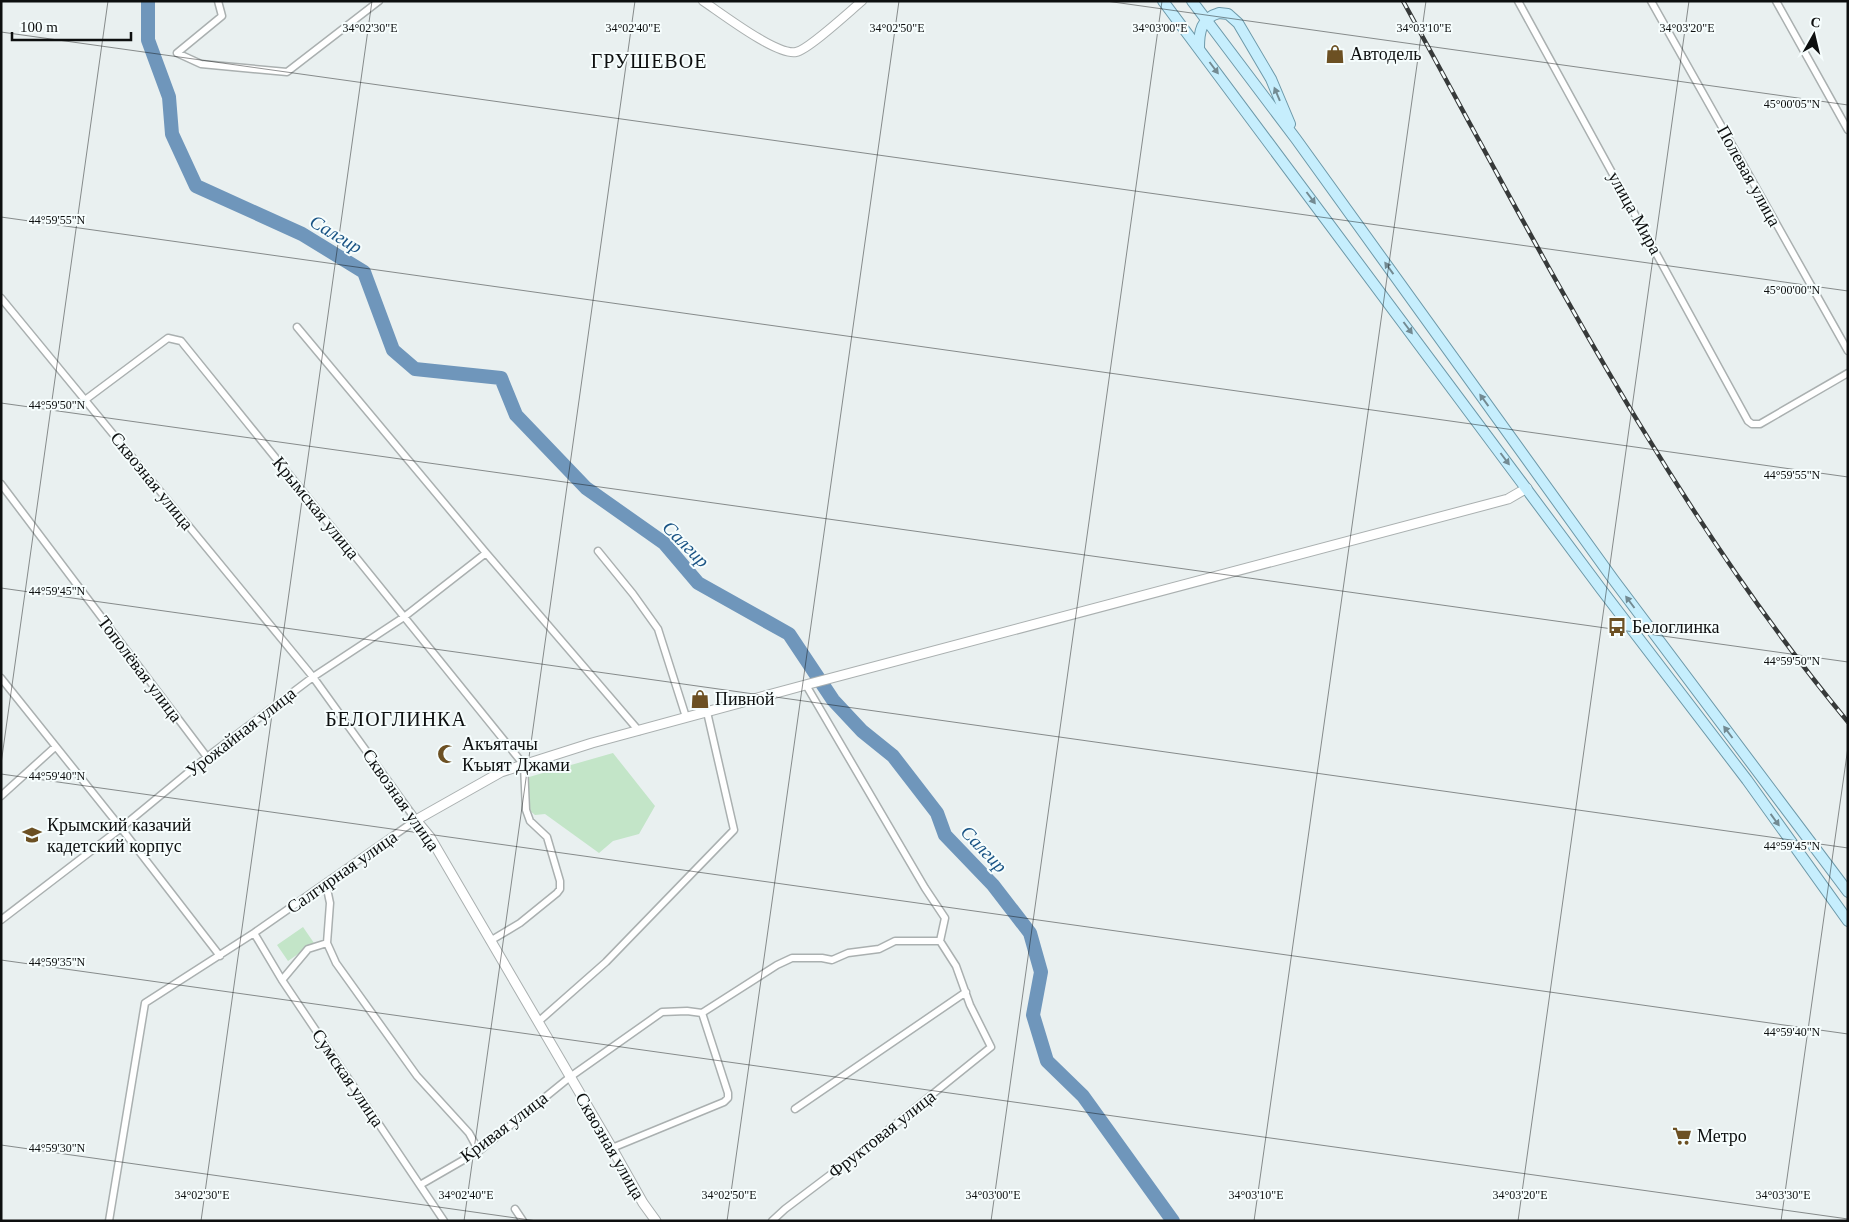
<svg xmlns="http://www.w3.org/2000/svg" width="1849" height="1222" viewBox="0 0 1849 1222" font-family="'Times New Roman',serif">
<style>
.green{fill:#c3e5c8}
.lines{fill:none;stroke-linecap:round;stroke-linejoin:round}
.river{stroke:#6f96bb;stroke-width:14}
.minor-casing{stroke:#aab0b0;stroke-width:9}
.tertiary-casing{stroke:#aab0b0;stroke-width:10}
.secondary-casing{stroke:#aab0b0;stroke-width:11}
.primary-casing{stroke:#6d99a9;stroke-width:12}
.minor{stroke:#fff;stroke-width:6}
.tertiary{stroke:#fff;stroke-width:8}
.secondary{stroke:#fff;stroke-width:9}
.primary{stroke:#c6eefd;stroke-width:10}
.rail-casing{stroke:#373a3a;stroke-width:4.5}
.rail{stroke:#f6fdfd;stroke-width:2.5;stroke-dasharray:8;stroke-linecap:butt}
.oneway{fill:#738a92}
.ticks{fill:none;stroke:#0d0f0f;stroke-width:1;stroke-opacity:0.45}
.labels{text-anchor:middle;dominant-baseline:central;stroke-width:4;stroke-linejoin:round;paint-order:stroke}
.poi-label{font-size:18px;fill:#0d0f0f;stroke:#f6fdfd;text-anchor:start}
.street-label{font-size:18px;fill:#0d0f0f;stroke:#f6fdfd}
.water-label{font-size:19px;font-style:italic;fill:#195384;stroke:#f6fdfd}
.quarter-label{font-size:20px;letter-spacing:1px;fill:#0d0f0f;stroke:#f6fdfd}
.ticks-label{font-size:12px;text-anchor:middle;fill:#0d0f0f;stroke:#f6fdfd;stroke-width:4;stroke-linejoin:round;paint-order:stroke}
</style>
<rect width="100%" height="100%" fill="#e9f0f0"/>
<!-- green -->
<path class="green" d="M613,753l42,53 -16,28 -26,7 -14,12 -54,-39 -10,1 -6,-5v-33z
M303,927l11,16 -26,18 -11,-16z"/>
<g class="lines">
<!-- river -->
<path class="river" d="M148,1v39l21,57 3,37 24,52 106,48 62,38 29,78 22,19 86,9 15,37 70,73 78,55 34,40 91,51 44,66 29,31 31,25 44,57 8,22 48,50 37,48 11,39 -8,43 14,46 36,35 90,125"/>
<!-- minor casing -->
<g class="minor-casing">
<path id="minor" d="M218,1l4,15 -45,37 24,11 86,8 92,-71
M1518,1l230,420 4,3h8l88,-51
M1651,1l197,350
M1776,1l72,129
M1,298l312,379 103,143 -162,113 -109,70 -36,218
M297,327l189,226 153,178
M85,400l83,-62 13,3 343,424 2,45 4,11 17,16 13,44v8l-3,4 -37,30 -30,18
M1,484l206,273
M598,551l35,43 25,35 28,88
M1,678l120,150 99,128
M1,796l54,-49
M326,884l4,19 -3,40 9,20 81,113 52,57 10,18
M1,920l120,-92 86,-71 106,-80 91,-60 82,-64
M254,933l28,47 162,241
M282,980l26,-31 19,-6
M538,1022l68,-60 128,-132 -27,-118
M795,1109l171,-117
M612,1148l112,-46 4,-4v-5l-26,-80
M420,1185l59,-34 91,-74 92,-65 25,-1 15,2 75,-48 15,-7h30l10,2 16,-7 31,-4 16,-8h45
M515,1209l8,12
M772,1221l13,-12 82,-62 124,-100 -21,-42 -14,-39 -16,-25 5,-23 -20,-30 -119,-203"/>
</g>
<!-- tertiary casing -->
<g class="tertiary-casing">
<path id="tertiary" d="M703,1c18,12 74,55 93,51 12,-2 54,-41 66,-51"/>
</g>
<!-- secondary casing -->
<g class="secondary-casing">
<path id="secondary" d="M656,1221l-13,-18 -31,-55 -182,-311 -14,-17 85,-48 91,-29 217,-59 699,-185 19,-11"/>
</g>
<!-- primary casing -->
<g class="primary-casing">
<path id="primary" d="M1163,1l438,588 146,191 101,141
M1192,1l104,138 317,440 235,313
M1199,48c0,-16 2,-30 20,-35l9,1 10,9 33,56 19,45"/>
</g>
<!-- minor -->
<use href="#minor" class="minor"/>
<!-- tertiary -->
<use href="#tertiary" class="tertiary"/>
<!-- secondary -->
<use href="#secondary" class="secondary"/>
<!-- primary -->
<use href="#primary" class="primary"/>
<!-- rail casing -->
<g class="rail-casing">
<path id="rail" d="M1403,1c136,247 264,503 445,721"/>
</g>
<!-- rail -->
<use href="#rail" class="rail"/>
</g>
<!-- one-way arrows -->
<defs><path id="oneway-solid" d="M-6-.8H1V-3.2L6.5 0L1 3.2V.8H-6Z" transform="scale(1.25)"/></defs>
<g class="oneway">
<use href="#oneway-solid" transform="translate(1214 68) rotate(53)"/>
<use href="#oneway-solid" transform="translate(1277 94) rotate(-113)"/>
<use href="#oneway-solid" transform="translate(1311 198) rotate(53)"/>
<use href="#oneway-solid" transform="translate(1389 268) rotate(-126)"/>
<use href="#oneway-solid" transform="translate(1408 328) rotate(53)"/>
<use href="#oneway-solid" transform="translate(1484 400) rotate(-126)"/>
<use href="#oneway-solid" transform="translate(1505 459) rotate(53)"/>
<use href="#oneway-solid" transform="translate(1630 602) rotate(-127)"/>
<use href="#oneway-solid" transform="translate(1728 732) rotate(-127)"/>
<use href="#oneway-solid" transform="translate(1775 820) rotate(54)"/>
</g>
<!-- ticks -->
<path class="ticks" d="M1106,1l742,104M1,32l1847,259M1,217l1847,260M1,403l1847,259M1,588l1847,260M1,764l107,-763M1,774l1847,260M1,960l1847,259M1,1145l536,76M201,1221l171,-1220M464,1221l171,-1220M727,1221l172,-1220M991,1221l171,-1220M1254,1221l172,-1220M1518,1221l171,-1220M1781,1221l67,-474"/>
<!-- icons -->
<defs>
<g id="shop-bare" transform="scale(1.5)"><path d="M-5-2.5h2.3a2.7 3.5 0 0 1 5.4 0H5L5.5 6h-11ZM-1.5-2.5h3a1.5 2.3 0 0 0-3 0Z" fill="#6c5023" stroke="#f6fdfd" stroke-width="2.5" paint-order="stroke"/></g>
<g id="bus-bare" transform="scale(1.5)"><path d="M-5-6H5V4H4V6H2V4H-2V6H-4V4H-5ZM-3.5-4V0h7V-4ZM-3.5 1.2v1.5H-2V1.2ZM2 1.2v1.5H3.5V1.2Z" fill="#6c5023" stroke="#f6fdfd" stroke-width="2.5" paint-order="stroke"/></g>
<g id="mosque-bare" transform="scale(1.5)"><path d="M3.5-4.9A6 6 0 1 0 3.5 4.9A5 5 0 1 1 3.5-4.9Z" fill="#6c5023" stroke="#f6fdfd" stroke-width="2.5" paint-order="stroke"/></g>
<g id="university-bare" transform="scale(1.5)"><path d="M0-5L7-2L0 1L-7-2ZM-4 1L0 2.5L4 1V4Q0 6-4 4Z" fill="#6c5023" stroke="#f6fdfd" stroke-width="2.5" paint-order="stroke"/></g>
<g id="supermarket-bare" transform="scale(1.5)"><path d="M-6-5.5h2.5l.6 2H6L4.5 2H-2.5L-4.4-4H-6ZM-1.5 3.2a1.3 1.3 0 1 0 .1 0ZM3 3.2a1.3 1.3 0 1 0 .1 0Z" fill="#6c5023" stroke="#f6fdfd" stroke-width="2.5" paint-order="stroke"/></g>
</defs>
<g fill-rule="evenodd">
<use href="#shop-bare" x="1335" y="54"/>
<use href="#bus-bare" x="1617" y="627"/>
<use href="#shop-bare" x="700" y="699"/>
<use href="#mosque-bare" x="447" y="754"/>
<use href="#university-bare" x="32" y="835"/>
<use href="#supermarket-bare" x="1682" y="1136"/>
</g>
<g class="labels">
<!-- poi labels -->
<g class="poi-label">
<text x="1350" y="54">Автодель</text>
<text x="1632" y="627">Белоглинка</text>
<text x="715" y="699">Пивной</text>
<text x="462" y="744">Акъятачы<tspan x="462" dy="21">Къыят Джами</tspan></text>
<text x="47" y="825">Крымский казачий<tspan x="47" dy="21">кадетский корпус</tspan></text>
<text x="1697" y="1136">Метро</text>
</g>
<!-- street labels -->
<g class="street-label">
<text transform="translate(1749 176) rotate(61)">Полевая улица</text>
<text transform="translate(1635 213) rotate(61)">улица Мира</text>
<text transform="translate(152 481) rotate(51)">Сквозная улица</text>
<text transform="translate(316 508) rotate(51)">Крымская улица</text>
<text transform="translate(140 669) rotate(53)">Тополёвая улица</text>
<text transform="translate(241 732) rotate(-38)">Урожайная улица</text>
<text transform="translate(401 800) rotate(55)">Сквозная улица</text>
<text transform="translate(342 872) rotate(-35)">Салгирная улица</text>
<text transform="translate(348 1078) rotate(56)">Сумская улица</text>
<text transform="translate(504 1127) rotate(-37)">Кривая улица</text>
<text transform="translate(882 1134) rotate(-38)">Фруктовая улица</text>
<text transform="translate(610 1146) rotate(60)">Сквозная улица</text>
</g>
<!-- water labels -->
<g class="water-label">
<text transform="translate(336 234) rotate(31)">Салгир</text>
<text transform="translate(686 544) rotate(45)">Салгир</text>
<text transform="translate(984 849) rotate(46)">Салгир</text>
</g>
<!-- quarter labels -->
<g class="quarter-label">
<text x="649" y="61">ГРУШЕВОЕ</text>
<text x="396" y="719">БЕЛОГЛИНКА</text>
</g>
</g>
<g class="ticks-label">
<text x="370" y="32">34°02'30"E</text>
<text x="633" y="32">34°02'40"E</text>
<text x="897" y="32">34°02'50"E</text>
<text x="1160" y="32">34°03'00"E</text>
<text x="1424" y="32">34°03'10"E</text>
<text x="1687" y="32">34°03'20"E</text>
<text x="1792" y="108">45°00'05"N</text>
<text x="57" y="224">44°59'55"N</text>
<text x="1792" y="294">45°00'00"N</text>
<text x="57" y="409">44°59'50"N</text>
<text x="1792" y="479">44°59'55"N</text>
<text x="57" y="595">44°59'45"N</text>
<text x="1792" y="665">44°59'50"N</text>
<text x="57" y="780">44°59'40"N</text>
<text x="1792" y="850">44°59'45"N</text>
<text x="57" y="966">44°59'35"N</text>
<text x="1792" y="1036">44°59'40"N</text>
<text x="57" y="1152">44°59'30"N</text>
<text x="202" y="1199">34°02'30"E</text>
<text x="466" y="1199">34°02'40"E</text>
<text x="729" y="1199">34°02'50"E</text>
<text x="993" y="1199">34°03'00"E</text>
<text x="1256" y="1199">34°03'10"E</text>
<text x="1520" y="1199">34°03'20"E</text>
<text x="1783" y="1199">34°03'30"E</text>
</g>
<!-- border -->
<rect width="1849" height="1222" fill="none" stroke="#0d0f0f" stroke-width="5"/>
<!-- north arrow -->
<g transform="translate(1814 35) rotate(8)" stroke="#f6fdfd" stroke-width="4" paint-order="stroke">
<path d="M0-4L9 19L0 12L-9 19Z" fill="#0d0f0f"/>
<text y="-8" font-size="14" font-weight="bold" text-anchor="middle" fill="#0d0f0f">С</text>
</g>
<!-- scale -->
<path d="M12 32v8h119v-8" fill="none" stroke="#0d0f0f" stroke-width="2.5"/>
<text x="20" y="32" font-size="15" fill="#0d0f0f" stroke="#f6fdfd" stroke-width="4" paint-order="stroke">100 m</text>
</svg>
